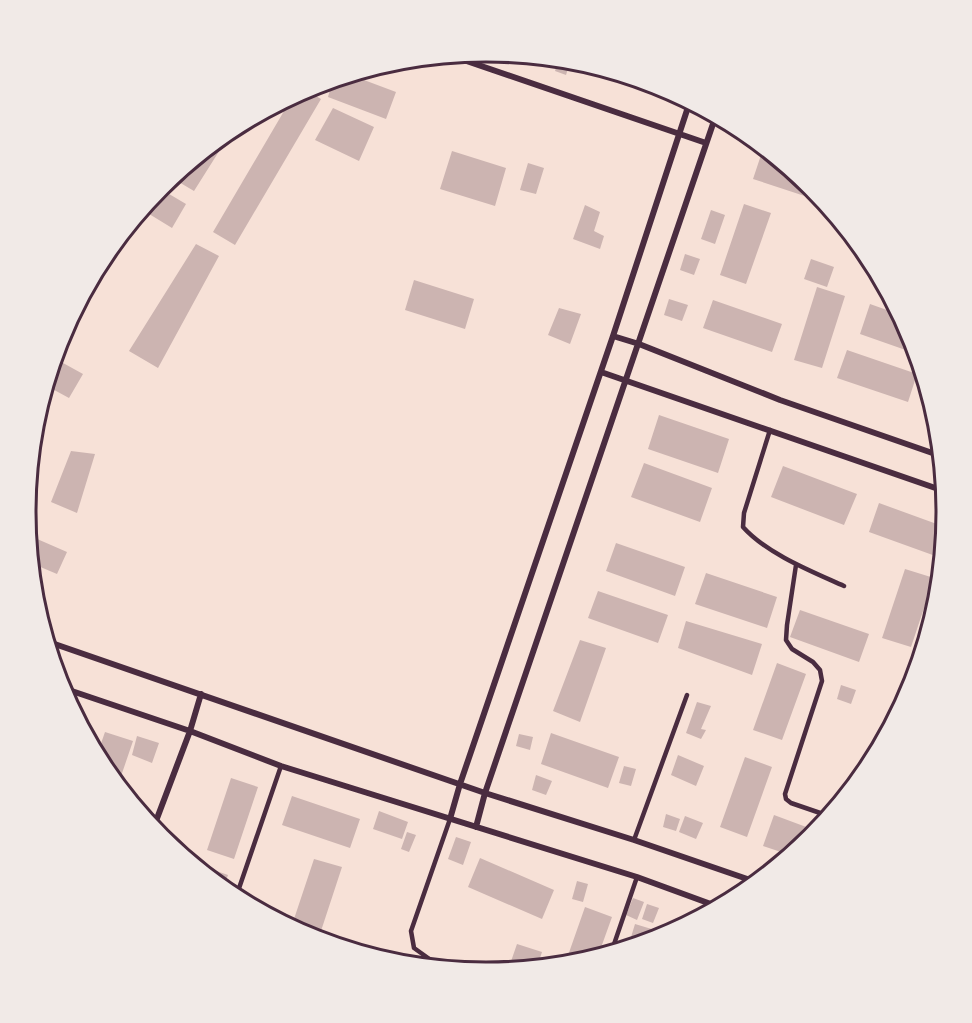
<svg xmlns="http://www.w3.org/2000/svg" width="972" height="1023" viewBox="0 0 972 1023" font-family="'Alegreya Sans',sans-serif">
<style>
.building{fill:#ccb4b1}
.lines{fill:none;stroke-linecap:round;stroke-linejoin:round}
.service{stroke:#4a2c40;stroke-width:4.5}
.minor{stroke:#4a2c40;stroke-width:6}
.rim{fill:none;stroke:#4a2c40;stroke-width:3}
</style>
<rect width="100%" height="100%" fill="#f7e1d7"/>
<!-- building -->
<path class="building" d="M559,58l12,1 -5,16 -11,-4z
M348,74l48,18 -10,27 -58,-22 5,-18z
M304,89l17,10 -86,146 -22,-13 81,-138z
M333,108l41,19 -15,34 -44,-21z
M235,126l-41,65 -22,-13 3,-4z
M452,151l54,17 -11,38 -55,-17z
M761,155l22,8 29,23 14,17 -73,-24z
M528,163l16,5 -8,26 -16,-4z
M159,188l27,16 -14,24 -31,-19z
M744,204l27,9 -25,71 -26,-9z
M585,205l15,7 -6,19 10,5 -4,13 -27,-10z
M711,210l14,5 -10,29 -14,-5z
M196,244l23,12 -61,112 -29,-17z
M685,254l15,5 -6,16 -14,-5z
M811,259l23,8 -7,20 -23,-8z
M414,280l60,19 -9,30 -60,-19z
M817,287l28,9 -23,72 -28,-8z
M669,299l19,6 -6,16 -18,-6z
M713,300l69,24 -10,28 -69,-24z
M870,304l31,11 11,21 5,18 -57,-20z
M559,308l22,6 -11,30 -22,-9z
M847,350l70,24 -9,28 -71,-24z
M54,358l29,16 -14,24 -24,-13z
M659,415l70,24 -11,34 -70,-24z
M71,451l24,3 -18,59 -26,-11z
M644,463l68,25 -12,34 -69,-25z
M783,466l74,28 -13,31 -73,-28z
M879,503l66,24 -4,31 -72,-26z
M28,535l39,17 -10,22 -26,-11z
M616,543l69,24 -10,29 -69,-25z
M905,569l29,9 -23,69 -29,-9z
M706,573l71,24 -10,31 -72,-24z
M598,591l70,24 -10,28 -70,-25z
M800,610l69,24 -10,28 -69,-25z
M686,621l76,23 -10,31 -74,-27z
M580,640l26,8 -26,74 -27,-11z
M777,663l29,11 -24,66 -29,-10z
M841,685l15,5 -5,14 -14,-5z
M697,702l14,4 -10,23 5,1 -5,9 -15,-6z
M105,732l28,9 -15,44 -15,-18 -6,-12z
M551,733l68,24 -11,31 -67,-24z
M519,734l14,3 -3,13 -14,-4z
M137,736l22,7 -7,20 -20,-8z
M678,755l26,11 -8,20 -25,-11z
M745,757l27,10 -25,70 -27,-10z
M624,766l12,3 -5,17 -12,-3z
M536,775l16,6 -6,14 -14,-5z
M231,778l27,9 -24,72 -27,-9z
M292,796l68,23 -10,29 -68,-23z
M379,811l29,11 -6,17 -29,-10z
M666,814l14,5 -4,12 -13,-4z
M774,815l43,16 -6,6 -21,18 -27,-9z
M685,816l18,7 -7,16 -17,-7z
M407,832l9,3 -7,17 -8,-3z
M456,837l15,5 -8,23 -15,-6z
M480,858l74,32 -12,29 -74,-32z
M314,859l28,8 -22,67 -28,-9z
M199,865l29,10 -5,14 -25,-21z
M577,881l11,3 -5,18 -11,-3z
M633,898l11,4 -7,18 -11,-5z
M647,904l12,4 -6,15 -11,-4z
M585,907l27,10 -14,39 -22,7 -11,1z
M635,924l33,10 -6,3 -34,10z
M517,944l25,8 -5,15 -29,3z"/>
<g class="lines">
<!-- service -->
<path class="service" d="M770,430l-26,83 -1,14c24,27 70,45 101,59
M796,565l-9,60 -1,15 6,9 21,13 7,8 2,11 -37,113 1,5 5,4 38,13
M892,724l44,-131
M634,840l53,-145
M236,897l45,-131
M611,953l26,-76
M442,968l-28,-20 -3,-17 39,-112"/>
<!-- minor -->
<path class="minor" d="M449,55l257,88
M613,336l26,8 141,56 161,56
M601,372l343,119
M46,641l439,152 149,47 122,42
M60,687l130,44 91,35 356,111 82,30
M450,819l10,-35 153,-448 77,-235
M476,827l9,-34 231,-678
M153,829l37,-98 11,-37"/>
</g>
<!-- crop -->
<path d="M0 0H972V1023H0ZM36 512a450 450 0 1 1 900 0a450 450 0 1 1-900 0Z" fill="#f1eae7" fill-rule="evenodd"/>
<path class="rim" d="M36 512a450 450 0 1 1 900 0a450 450 0 1 1-900 0Z"/>
</svg>
